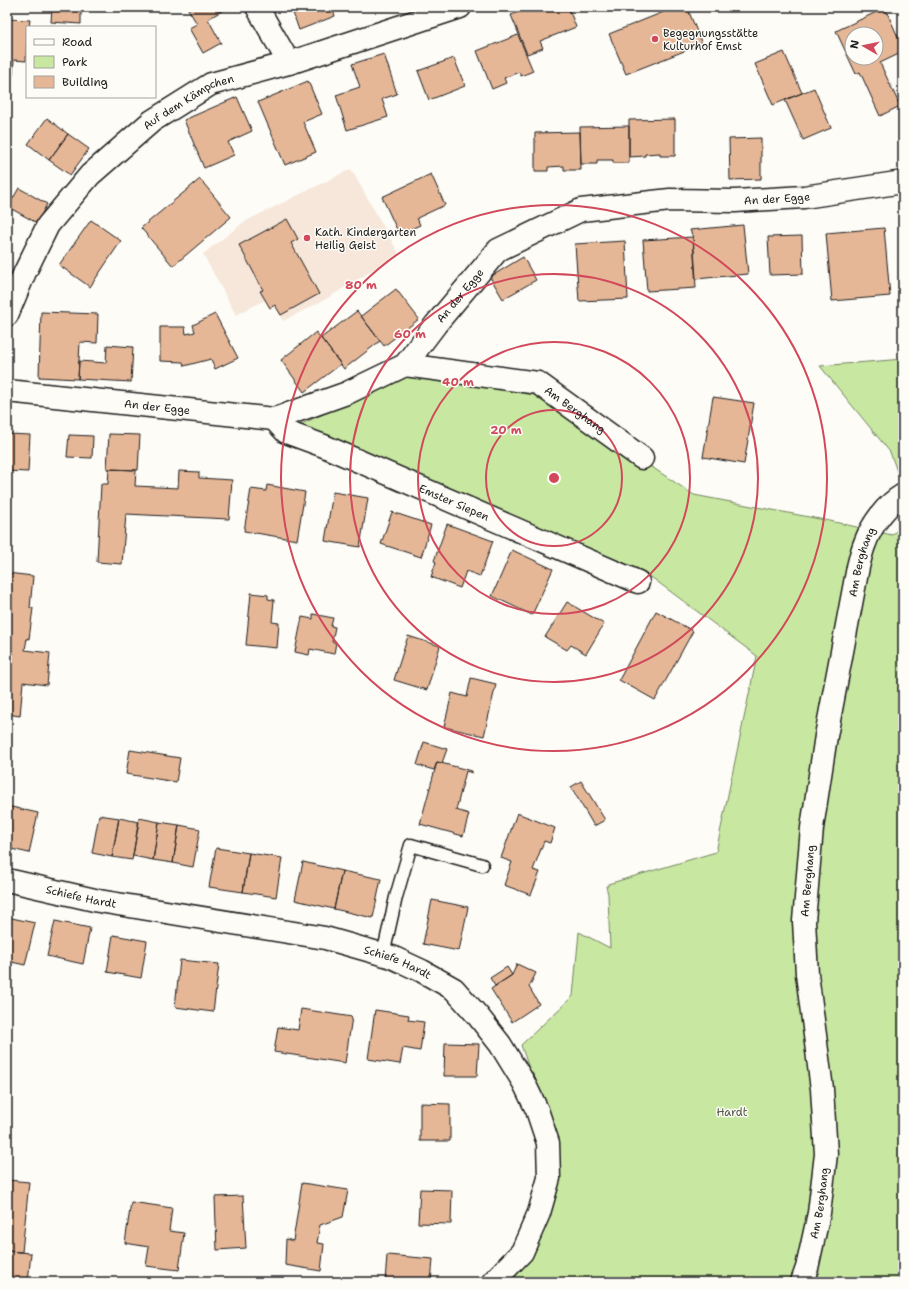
<svg xmlns="http://www.w3.org/2000/svg" width="910" height="1289" viewBox="0 0 910 1289" font-family="'Shantell Sans',sans-serif">
<style>
.built{fill:#f6e7da}
.green{fill:#c8e8a1;stroke:#72825e}
.building{fill:#e6b797;stroke:#1c1c1c;fill-rule:evenodd}
.lines{fill:none;stroke-linecap:round;stroke-linejoin:round}
.lane-casing{stroke:#1c1c1c;stroke-width:15}
.street-casing{stroke:#1c1c1c;stroke-width:25}
.secondary-casing{stroke:#1c1c1c;stroke-width:25}
.lane{stroke:#fdfcf7;stroke-width:12}
.street{stroke:#fdfcf7;stroke-width:22}
.secondary{stroke:#fdfcf7;stroke-width:22}
.ring{fill:none;stroke:#d1495b;stroke-width:2}
.poi-dot{fill:#d1495b;stroke:#fdfcf7;stroke-width:1.5}
.labels{text-anchor:middle;dominant-baseline:central;stroke-width:3;stroke-linejoin:round;paint-order:stroke}
.poi-label{font-size:11px;fill:#1c1c1c;stroke:#fdfcf7;text-anchor:start}
.street-label{font-size:11px;fill:#1c1c1c;stroke:#fdfcf7}
.park-label{font-size:11px;fill:#505944;stroke:#fdfcf7}
.centre{fill:#d1495b;stroke:#fdfcf7;stroke-width:2}
.ring-label{font-size:12px;text-anchor:middle;font-weight:bold;fill:#d1495b;stroke:#fdfcf7;stroke-width:3;stroke-linejoin:round;paint-order:stroke}
</style>
<rect width="100%" height="100%" fill="#fdfcf7"/>
<filter id="ink" filterUnits="userSpaceOnUse"><feTurbulence type="fractalNoise" baseFrequency=".025" numOctaves="2"/><feDisplacementMap in="SourceGraphic" scale="8" xChannelSelector="R" yChannelSelector="G"/><feConvolveMatrix kernelMatrix="1 2 1 2 8 2 1 2 1" color-interpolation-filters="sRGB"/></filter>
<g filter="url(#ink)">
<!-- built -->
<path class="built" d="M351,169l48,85 -73,45 -43,22 -8,-16 -5,3 -5,-8 -29,15 -33,-61 41,-32z"/>
<!-- green -->
<path class="green" d="M903,359v129l-13,-36 -70,-86z
M409,375l122,12 163,108 136,26 62,14 11,-10v757h-398l22,-23 17,-28 9,-31 -22,-126 -10,-29 52,-49 6,-64 31,16 -2,-54 -2,-8h2v-2l108,-32 41,-196 -114,-85 -346,-145z"/>
<!-- building -->
<path class="building" d="M52,7h55v4l-26,-2v15l-30,-2z
M187,7h37l1,2 -17,10 13,24 -18,10 -14,-25 8,-4z
M291,7h41l3,9 -36,14z
M532,7h36l8,20 -36,14 3,7 -16,6 -16,-39z
M676,7h11l15,37 -76,30 -17,-40z
M885,8l18,40v4l-23,11 20,43 -20,10 -20,-44 -4,2 -20,-43zM852,34h24v24h-24z
M7,19l23,1 -1,7h-2l-1,34 -12,-1 -1,15h-6z
M518,35l15,36 -12,5 -2,-4 -15,6 2,5 -14,6 -15,-38z
M784,52l18,41 -29,12 -18,-41z
M384,54l13,40 -15,5 6,18 -41,13 -11,-35 24,-8 -8,-23z
M454,58l11,28 -36,14 -11,-29z
M308,81l14,33 -19,8 13,30 -31,13 -27,-63z
M814,88l17,40 -28,12 -18,-40z
M237,97l15,34 -24,11 6,13 -30,13 -20,-48z
M47,118l21,16 -19,26 -21,-16z
M675,119v37h-15v-3l-15,1v2l-16,1v-37z
M629,126v37h-16v-3h-16v4h-16l-1,-37z
M580,132l1,38h-17v-4l-16,1v4h-13v-38z
M68,134l21,15 -19,26 -21,-15z
M761,138v41l-31,1 -1,-41z
M431,174l14,31 -28,13 3,7 -21,9 -17,-37z
M200,179l31,38 -58,49 -32,-38z
M19,188l28,16 -10,19 -29,-16z
M287,219l11,20 -7,4 28,51 -38,21 -6,-10 -5,3 -10,-17 3,-1 -24,-45z
M91,220l30,21 -31,46 -31,-22z
M743,225l5,49 -52,5 -3,-42 -3,-7z
M884,228l6,68 -58,5 -6,-68z
M802,236l1,38 -33,1 -2,-38z
M693,237l3,51 -49,3 -4,-51z
M625,241l3,58 -49,2 -4,-57z
M523,257l13,23 -33,19 -13,-22z
M396,289l23,30 -35,27 -23,-30z
M357,311l23,30 -36,28 -23,-31z
M41,312l57,2 -1,29 -17,-1 -2,37 -39,-2z
M215,314l23,44 -23,11 -4,-10 -27,7 -1,-4 -23,-1v-34h25l1,7 9,-2 -2,-7z
M316,332l25,32 -37,28 -23,-32z
M107,345l26,2 -2,35 -53,-3 1,-18 27,2z
M713,397l41,6 -10,61 -41,-7z
M7,434l23,1 -2,37 -21,-1v2z
M109,434l31,1 -2,35 -31,-1z
M69,435l24,1 -1,22 -25,-1z
M109,469l27,1 -1,16 43,2 1,-17 20,1v6l33,2 -3,39 -103,-5 -4,50 -25,-2 4,-78h7z
M267,485l38,7 -8,48 -53,-9 7,-42 15,2z
M333,492l35,6 -8,49 -35,-6z
M392,512l39,13 -10,32 -40,-13z
M447,524l46,17 -13,35 -14,-5 -6,17 -29,-11 5,-15 -2,-1z
M512,550l41,19 -21,46 -40,-19z
M7,573l26,3 -3,32h3l-4,31 -2,-1 -2,12 25,3 -3,32 -24,-3 -3,34 -13,-2z
M251,593l17,2v4l6,1 -2,22 7,1 -2,25 -31,-3z
M567,602l37,22 -18,30 -15,-9 -4,5 -22,-13z
M656,611l37,20 -38,69 -36,-20z
M313,614l20,4 -2,8 4,1 -3,15h4l-2,12 -24,-5 -1,6 -14,-3 7,-35 11,2z
M408,636l32,10 -13,44 -33,-10z
M471,678l25,6 -12,52 -40,-9 8,-34 15,4z
M424,742l23,7 -5,14 -5,-1 -3,8 -17,-5z
M130,750l50,8 -4,24 -50,-8z
M437,762l35,9v2l-6,-2 -10,39 13,4 -6,22 -43,-12z
M581,781l24,39 -11,6 -23,-39z
M7,806l31,7 -9,40 -22,-5z
M517,813l38,15 -5,15 -6,-2 -11,29 7,2 -9,23 -27,-10 8,-23 -11,-4z
M99,815l20,3 -7,39 -20,-4z
M119,818l20,4 -7,38 -20,-3z
M139,818l20,4 -6,38 -20,-4z
M159,822l20,3 -6,38 -20,-3z
M179,825l21,4 -7,38 -20,-4z
M216,848l33,5 -6,39 -34,-5z
M249,853l33,5 -6,39 -33,-5z
M303,862l39,9 -8,38 -39,-9z
M342,871l39,8 -8,39 -39,-9z
M432,900l36,7 -9,44 -36,-7z
M7,917l28,6 -10,42 -18,-4z
M55,921l35,7 -7,36 -36,-8z
M113,935l34,6 -6,37 -34,-6z
M180,960l39,4 -6,48 -38,-5z
M517,964l19,9 -7,14 10,17 -27,18 -21,-33 21,-14z
M507,967l5,8 -17,11 -5,-8z
M301,1009l51,8 -7,46 -71,-11 4,-25 20,3z
M375,1010l34,5 -1,5 16,2 -4,29 -17,-3 -3,16 -32,-5z
M445,1043l34,1 -2,32h-33z
M420,1103l30,1v37h-30z
M7,1180l22,2 -7,70 -15,-1z
M302,1183l46,7 -5,27 -23,8 -3,18 7,1 -3,27 -36,-6 1,-26 7,2z
M420,1189l32,1 -1,34 -33,-1z
M243,1196l3,52 -29,2 -2,-53z
M131,1202l41,6 -3,23 15,2 -5,37 -33,-4 3,-19 -24,-4z
M7,1251l24,2 -3,29h-21z
M387,1255l46,4 -2,23h-46z"/>
<g class="lines">
<!-- lane casing -->
<g class="lane-casing">
<path id="lane" d="M383,955l13,-58 15,-52 71,20"/>
</g>
<!-- street casing -->
<g class="street-casing">
<g id="street">
<path d="M257,7l32,56"/>
<path id="s1" d="M7,315l18,-43 23,-47 42,-50 62,-54 59,-37 78,-21 171,-56"/>
<path id="s2" d="M405,365l133,18 104,75"/>
<path id="s3" d="M7,391l267,28 73,-26 58,-28 31,-41 62,-74 83,-40 89,-10 65,1 69,-4 99,-15"/>
<path id="s4" d="M274,419l12,13 38,14 314,136"/>
<path id="s5" d="M7,880l92,21 226,37 67,19 30,14 32,18 24,27 22,28 24,39 13,27 11,33 1,35 -10,35 -17,39 -29,30"/>
</g>
</g>
<!-- secondary casing -->
<g class="secondary-casing">
<g id="secondary">
<path id="s6" d="M802,1282l5,-14 12,-55 7,-59 -4,-65 -15,-115 -3,-53 8,-93 14,-92 32,-169c2,-8 4,-17 7,-24 7,-19 21,-38 38,-48"/>
</g>
</g>
<!-- lane -->
<use href="#lane" class="lane"/>
<!-- street -->
<use href="#street" class="street"/>
<!-- secondary -->
<use href="#secondary" class="secondary"/>
</g>
</g>
<!-- distance rings -->
<g class="ring">
<circle cx="554" cy="478" r="68"/>
<circle cx="554" cy="478" r="136"/>
<circle cx="554" cy="478" r="204"/>
<circle cx="554" cy="478" r="273"/>
</g>
<!-- markers -->
<g class="poi-dot">
<circle cx="655" cy="39" r="4"/>
<circle cx="307" cy="238" r="4"/>
</g>
<g class="labels">
<!-- poi labels -->
<g class="poi-label">
<text x="663" y="33">Begegnungsstätte<tspan x="663" dy="13">Kulturhof Emst</tspan></text>
<text x="315" y="232">Kath. Kindergarten<tspan x="315" dy="13">Heilig Geist</tspan></text>
</g>
<!-- street labels -->
<g class="street-label">
<text stroke="none"><textPath href="#s1" startOffset="288">Auf dem Kämpchen</textPath></text>
<text stroke="none"><textPath href="#s3" startOffset="847">An der Egge</textPath></text>
<text stroke="none"><textPath href="#s3" startOffset="499">An der Egge</textPath></text>
<text stroke="none"><textPath href="#s3" startOffset="151">An der Egge</textPath></text>
<text stroke="none"><textPath href="#s2" startOffset="180">Am Berghang</textPath></text>
<text stroke="none"><textPath href="#s4" startOffset="200">Emster Siepen</textPath></text>
<text stroke="none"><textPath href="#s6" startOffset="729">Am Berghang</textPath></text>
<text stroke="none"><textPath href="#s6" startOffset="405">Am Berghang</textPath></text>
<text stroke="none"><textPath href="#s5" startOffset="76">Schiefe Hardt</textPath></text>
<text stroke="none"><textPath href="#s5" startOffset="400">Schiefe Hardt</textPath></text>
<text stroke="none"><textPath href="#s6" startOffset="81">Am Berghang</textPath></text>
</g>
<!-- park labels -->
<g class="park-label">
<text x="732" y="1112">Hardt</text>
</g>
</g>
<circle cx="554" cy="478" r="6" class="centre"/>
<g class="ring-label">
<text x="361" y="289">80 m</text>
<text x="410" y="338">60 m</text>
<text x="458" y="386">40 m</text>
<text x="506" y="434">20 m</text>
</g>
<!-- margin -->
<rect width="910" height="1289" fill="none" stroke="#fdfcf7" stroke-width="24"/>
<rect x="12" y="12" width="886" height="1265" fill="none" stroke="#1c1c1c" stroke-width="1.5" filter="url(#ink)"/>
<!-- legend -->
<rect x="26" y="26" width="130" height="72" fill="#fdfcf7" stroke="#a3a29f"/>
<rect x="34" y="39" width="20" height="6" fill="#fdfcf7" stroke="#a3a29f"/>
<text x="62" y="46" font-size="12" fill="#1c1c1c">Road</text>
<rect x="34" y="56" width="20" height="12" fill="#c8e8a1" stroke="#a3a29f"/>
<text x="62" y="66" font-size="12" fill="#1c1c1c">Park</text>
<rect x="34" y="76" width="20" height="12" fill="#e6b797" stroke="#a3a29f"/>
<text x="62" y="86" font-size="12" fill="#1c1c1c">Building</text>
<!-- north arrow -->
<g transform="translate(864 46) rotate(279)"><circle r="19" fill="#fdfcf7" stroke="#a3a29f"/>
<path d="M0-3L7 15L0 10L-7 15Z" fill="#d1495b"/>
<text y="-6" font-size="11" font-weight="bold" text-anchor="middle" fill="#1c1c1c">N</text>
</g>
</svg>
